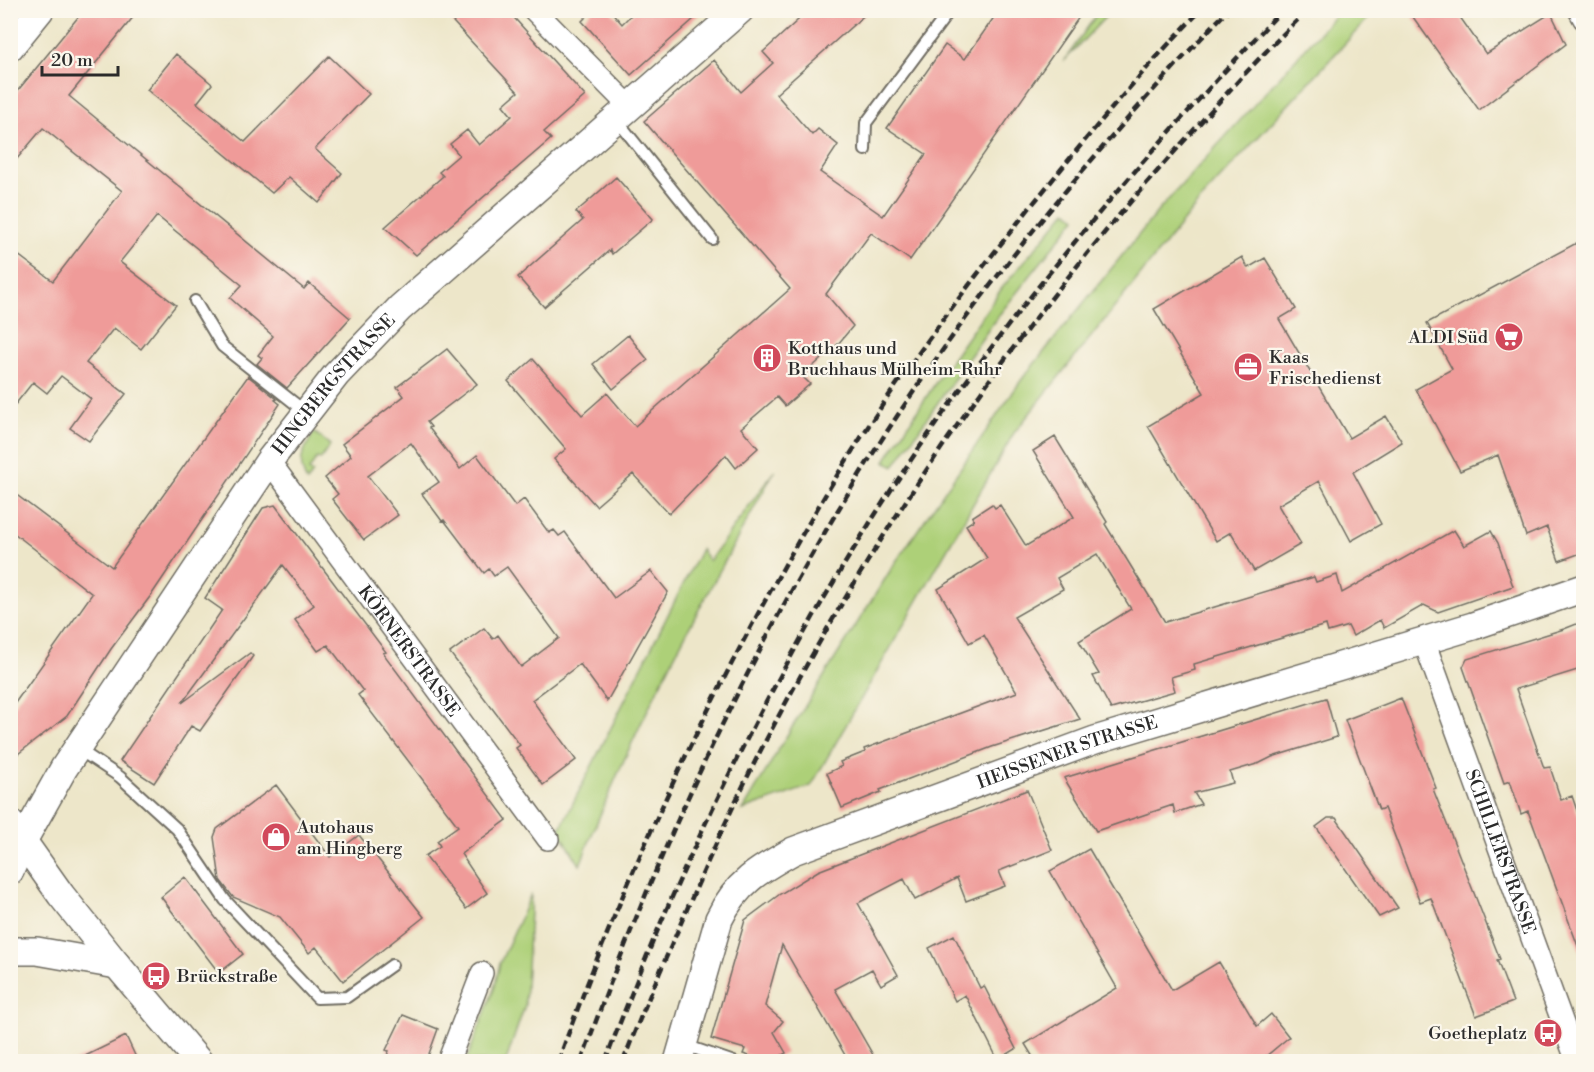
<svg xmlns="http://www.w3.org/2000/svg" width="1594" height="1072" viewBox="0 0 1594 1072" font-family="'Libre Bodoni',serif">
<style>
.green{fill:#add078;stroke:#6c7e52;stroke-width:1.5}
.building{fill:#ef9b99}
.lines{fill:none;stroke-linecap:round;stroke-linejoin:round}
.service-casing{stroke:#6f6c62;stroke-width:14}
.minor-casing{stroke:#6f6c62;stroke-width:24}
.tertiary-casing{stroke:#6f6c62;stroke-width:30}
.service{stroke:#fff;stroke-width:10}
.minor{stroke:#fff;stroke-width:21}
.tertiary{stroke:#fff;stroke-width:27}
.rail{stroke:#2b2b2b;stroke-width:4.5;stroke-dasharray:9 4.5;stroke-linecap:butt}
.labels{text-anchor:middle;dominant-baseline:central;stroke-width:4.5;stroke-linejoin:round;paint-order:stroke}
.poi-label{font-size:18px;fill:#2b2b2b;stroke:#fbf7ec;text-anchor:start}
.street-label{font-size:18px;fill:#2b2b2b;stroke:#fbf7ec}
</style>
<rect width="100%" height="100%" fill="#fbf7ec"/>
<filter id="ink" filterUnits="userSpaceOnUse"><feTurbulence type="fractalNoise" baseFrequency=".0167" numOctaves="2"/><feDisplacementMap in="SourceGraphic" scale="12" xChannelSelector="R" yChannelSelector="G"/><feConvolveMatrix kernelMatrix="1 2 1 2 8 2 1 2 1" color-interpolation-filters="sRGB"/></filter>
<filter id="wash" filterUnits="userSpaceOnUse"><feTurbulence type="fractalNoise" baseFrequency=".008" numOctaves="4" result="noise"/><feDisplacementMap in="SourceGraphic" scale="24" xChannelSelector="R" yChannelSelector="G"/><feGaussianBlur stdDeviation="1.35" result="paint"/><feColorMatrix in="noise" values="0 0 0 0 0 0 0 0 0 0 0 0 0 0 0 0 0 1.4 0 .05"/><feComposite in="paint" operator="in"/></filter>
<g filter="url(#wash)">
<rect width="100%" height="100%" fill="#ede6c9"/>
<!-- green -->
<path class="green" d="M1099,11h12l-47,50z
M1339,11h36l-173,187 -188,235 -203,353 -68,24 46,-78 106,-169 127,-184 136,-168z
M1067,210l9,8 -81,102 -101,146 -9,-5 53,-82 64,-91z
M314,432l16,13 -9,14 -4,-1 -8,12 4,3 -6,9c-11,-21 -4,-30 7,-50z
M775,470c-71,128 -143,258 -195,395l-21,-34 142,-282 8,12z
M531,894l-6,111 -19,56h-40l28,-72 6,-26z"/>
<g id="blocks">
<!-- building -->
<path class="building" d="M84,10h55l-70,86 235,193 5,-6 41,35 -63,70 -30,-24 5,-6 -4,-3 15,-19 -43,-38 12,-13 -85,-69 -37,46 56,43 -35,44 -27,-21 -28,35 40,31 -37,47 -19,-13 21,-29 -30,-23 -14,17 -14,-11 -23,29v-162l43,32 69,-90 -79,-63 -33,39v-67z
M442,10h65l78,86 -41,36 7,7 -135,116 -31,-28 58,-51 -4,-4 20,-17 -9,-11 17,-14 12,15 33,-29 -9,-11 15,-13z
M593,10h17l12,14 14,-14h68l-73,65 -49,-54z
M809,10h61l-94,84 36,41 6,-6 20,16 -18,27 63,44 43,-62 -39,-26 58,-83 20,14 34,-49h85l-174,250 -39,-27 -45,61 27,32 -15,18 -36,32 8,8 -25,22 -8,-9 -36,31 17,20 -22,20 -10,-13 -57,59 -36,-40 -37,32 -42,-47 12,-10 -58,-68 25,-22 49,56 25,-22 28,33 155,-137 -146,-168 70,-61 27,32 32,-29 -10,-11z
M1408,10h47l31,44 65,-41 15,31 -87,66z
M176,54l36,30 -15,19 48,39 84,-86 40,38 -54,55 27,24 -23,30 -30,-26 -17,16 -125,-103z
M616,177l37,42 -41,35 -2,-4 -66,57 -26,-30 65,-57 -7,-8z
M1584,239v313l-25,9 -12,-34 -21,9 -28,-81 -38,16 -44,-82 36,-20 -25,-46z
M1242,257l6,11 17,-10 31,51 -17,10 70,119 37,-22 16,26 -49,30 28,52 -30,17 -32,-60 -41,24 23,39 -47,27 -23,-39 -15,9 -68,-115 56,-33 -50,-84z
M628,335l20,25 -35,29 -20,-25z
M447,349l30,35 -50,38 4,5 -2,1 31,41 17,-14 38,51 9,-7 25,34 5,-3 5,6 6,-4 49,66 37,-27 17,21 -61,109 -27,-37 -48,36 44,60 -33,25 -27,-37 4,-3 -70,-92 34,-25 9,11 5,-4 23,32 38,-29 -52,-71 -13,9 -5,-7 -5,4 -40,-53 -2,1 -20,-27 17,-12 -28,-39 -43,33 30,39 -34,25 -32,-41 6,-5 -13,-16 26,-22 -9,-12 62,-48 -7,-9z
M248,376l29,23 -2,1 5,4 -128,190 -41,55 -44,67 -57,44v-50l82,-116 -82,-64v-40l102,77z
M1055,437l52,85 -2,2 60,98 149,-45 2,5 21,-7 5,18 112,-63 10,16 27,-15 7,12 15,43 -75,26 -14,-7 -40,23 -4,-8 -27,16 -5,-10 -20,6 -2,-7 -132,39 1,6 -24,7 4,14 -64,18 -18,-33 6,-2 -20,-33 52,-32 -34,-55 -40,24 6,11 -49,28 66,102 -88,28 -112,43 1,2 -39,16 -15,-35 15,-7 -2,-4 25,-10 -1,-3 153,-57 -33,-57 -15,8 -31,-54 49,-31 -21,-33 8,-5 -2,-3 20,-13 3,4 5,-3 26,41 48,-29 -41,-66z
M275,505l111,147 -3,1 124,167 -46,34 26,39 -21,16 -41,-53 15,-10 -3,-5 21,-15 -100,-131 5,-4 -35,-46 -10,6 -23,-31 19,-15 -31,-40 -101,138 68,-50 3,3 -53,75 -9,-5 -37,57 -34,-22 102,-151 -17,-12 58,-90z
M1584,621v47l-68,21 28,79 6,-1 11,33 11,-4 12,35v126h-2l-54,-146 -7,3 -11,-33 -6,2 -41,-116 4,-8 97,-30z
M1326,698l11,39 -65,20 -12,6 -30,9 3,11 -39,10 7,11 -26,9 -2,-8 -77,26 -32,-53z
M1401,698l35,90 -3,1 67,170 -3,1 16,42 -37,14 -45,-118 -11,4 -36,-94 -5,2 -34,-90z
M276,785l54,72 29,-22 65,82 -81,64 -27,-34 -7,6 -29,-36 -47,-20 -13,-17 -6,-43 3,-8z
M1027,790l25,60 -53,21 6,15 -39,15 -9,-23 -42,22 -11,-21 -46,24 40,72 -17,10 -9,-16 -37,20 42,73h-28l-67,-117 -17,61 18,15 -9,11 12,21 -16,9h-15l-2,-5 -10,-3 2,-5 -34,-10 34,-119 35,-26 38,-23z
M1328,818h8l62,90 -19,9 -63,-90z
M1089,849l83,141 47,-28 38,64 14,-12 18,23 -30,25h-223l-11,-18 92,-56 -67,-117z
M185,877l58,77 -24,19 -58,-76z
M954,935l26,53 4,-2 32,63 -18,11 -33,-65 -10,6 -26,-53z
M403,1015l35,14 -12,33h-42l5,-11 -3,-1z
M126,1036l12,26h-65z"/>
</g>
</g>
<g filter="url(#ink)">
<use href="#blocks" fill-opacity="0" stroke="#6f6c62" stroke-width="1.5"/>
<g class="lines">
<!-- service casing -->
<g class="service-casing">
<path id="service" d="M616,119l96,120
M865,150l1,-27 84,-113
M195,301l27,45 85,67
M78,749l42,28 57,52 48,71 92,98 30,-1 45,-32
M682,1044l52,18"/>
</g>
<!-- minor casing -->
<g class="minor-casing">
<g id="minor">
<path d="M534,10l96,97"/>
<path d="M1579,10l5,9"/>
<path id="s1" d="M269,461l279,378"/>
<path id="s2" d="M1424,641l153,421"/>
<path d="M448,1062l34,-89"/>
</g>
</g>
<!-- tertiary casing -->
<g class="tertiary-casing">
<g id="tertiary">
<path d="M10,47l30,-37"/>
<path d="M10,823l51,72 56,70 82,97"/>
<path id="s3" d="M10,871l13,-30 41,-73 205,-307 67,-86 64,-67 340,-298"/>
<path d="M10,951h27l80,14"/>
<path id="s4" d="M678,1062l41,-143c17,-36 40,-49 74,-68l302,-111 378,-114 111,-38"/>
</g>
</g>
<!-- service -->
<use href="#service" class="service"/>
<!-- minor -->
<use href="#minor" class="minor"/>
<!-- tertiary -->
<use href="#tertiary" class="tertiary"/>
<!-- rail -->
<path class="rail" d="M558,1062c69,-192 156,-378 259,-553 67,-115 148,-222 232,-325 48,-59 98,-119 152,-174
M581,1062c79,-220 178,-433 305,-629 99,-152 216,-292 342,-423
M605,1062c94,-251 219,-492 380,-706 91,-122 192,-235 297,-346
M623,1062c15,-40 32,-79 49,-118 29,-68 59,-136 93,-202 107,-206 241,-400 395,-574 48,-54 96,-109 148,-158"/>
</g>
</g>
<!-- icons -->
<defs>
<g id="supermarket-disc" transform="scale(1.5)"><circle r="9.5" fill="#d1495b" stroke="#fbf7ec"/><path d="M-6-5.5h2.5l.6 2H6L4.5 2H-2.5L-4.4-4H-6ZM-1.5 3.2a1.3 1.3 0 1 0 .1 0ZM3 3.2a1.3 1.3 0 1 0 .1 0Z" fill="#fff"/></g>
<g id="building-disc" transform="scale(1.5)"><circle r="9.5" fill="#d1495b" stroke="#fbf7ec"/><path d="M-4-6H4V6H1V3H-1V6H-4ZM-2.5-4.3h1.7v1.8h-1.7ZM.8-4.3h1.7v1.8H.8ZM-2.5-1h1.7V.8h-1.7ZM.8-1h1.7V.8H.8Z" fill="#fff"/></g>
<g id="office-disc" transform="scale(1.5)"><circle r="9.5" fill="#d1495b" stroke="#fbf7ec"/><path d="M-6-3h4V-5.5h4V-3h4V5H-6ZM-1-4.5V-3h2v-1.5ZM-6 0V1H6V0Z" fill="#fff"/></g>
<g id="shop-disc" transform="scale(1.5)"><circle r="9.5" fill="#d1495b" stroke="#fbf7ec"/><path d="M-5-2.5h2.3a2.7 3.5 0 0 1 5.4 0H5L5.5 6h-11ZM-1.5-2.5h3a1.5 2.3 0 0 0-3 0Z" fill="#fff"/></g>
<g id="bus-disc" transform="scale(1.5)"><circle r="9.5" fill="#d1495b" stroke="#fbf7ec"/><path d="M-5-6H5V4H4V6H2V4H-2V6H-4V4H-5ZM-3.5-4V0h7V-4ZM-3.5 1.2v1.5H-2V1.2ZM2 1.2v1.5H3.5V1.2Z" fill="#fff"/></g>
</defs>
<g fill-rule="evenodd">
<use href="#supermarket-disc" x="1509" y="337"/>
<use href="#building-disc" x="767" y="358"/>
<use href="#office-disc" x="1248" y="367"/>
<use href="#shop-disc" x="276" y="837"/>
<use href="#bus-disc" x="156" y="976"/>
<use href="#bus-disc" x="1548" y="1033"/>
</g>
<g class="labels">
<!-- poi labels -->
<g class="poi-label">
<text x="1488" y="337" text-anchor="end">ALDI Süd</text>
<text x="788" y="348">Kotthaus und<tspan x="788" dy="21">Bruchhaus Mülheim-Ruhr</tspan></text>
<text x="1269" y="357">Kaas<tspan x="1269" dy="21">Frischedienst</tspan></text>
<text x="297" y="827">Autohaus<tspan x="297" dy="21">am Hingberg</tspan></text>
<text x="177" y="976">Brückstraße</text>
<text x="1527" y="1033" text-anchor="end">Goetheplatz</text>
</g>
<!-- street labels -->
<g class="street-label">
<text stroke="none"><textPath href="#s3" startOffset="586">HINGBERGSTRASSE</textPath></text>
<text stroke="none"><textPath href="#s1" startOffset="236">KÖRNERSTRASSE</textPath></text>
<text stroke="none"><textPath href="#s4" startOffset="543">HEISSENER STRASSE</textPath></text>
<text stroke="none"><textPath href="#s2" startOffset="224">SCHILLERSTRASSE</textPath></text>
</g>
</g>
<!-- margin -->
<rect width="1594" height="1072" fill="none" stroke="#fbf7ec" stroke-width="36"/>
<!-- scale -->
<path d="M42 66v9h76v-9" fill="none" stroke="#2b2b2b" stroke-width="3"/>
<text x="51" y="66" font-size="18" fill="#2b2b2b" stroke="#fbf7ec" stroke-width="4.5" paint-order="stroke">20 m</text>
</svg>
